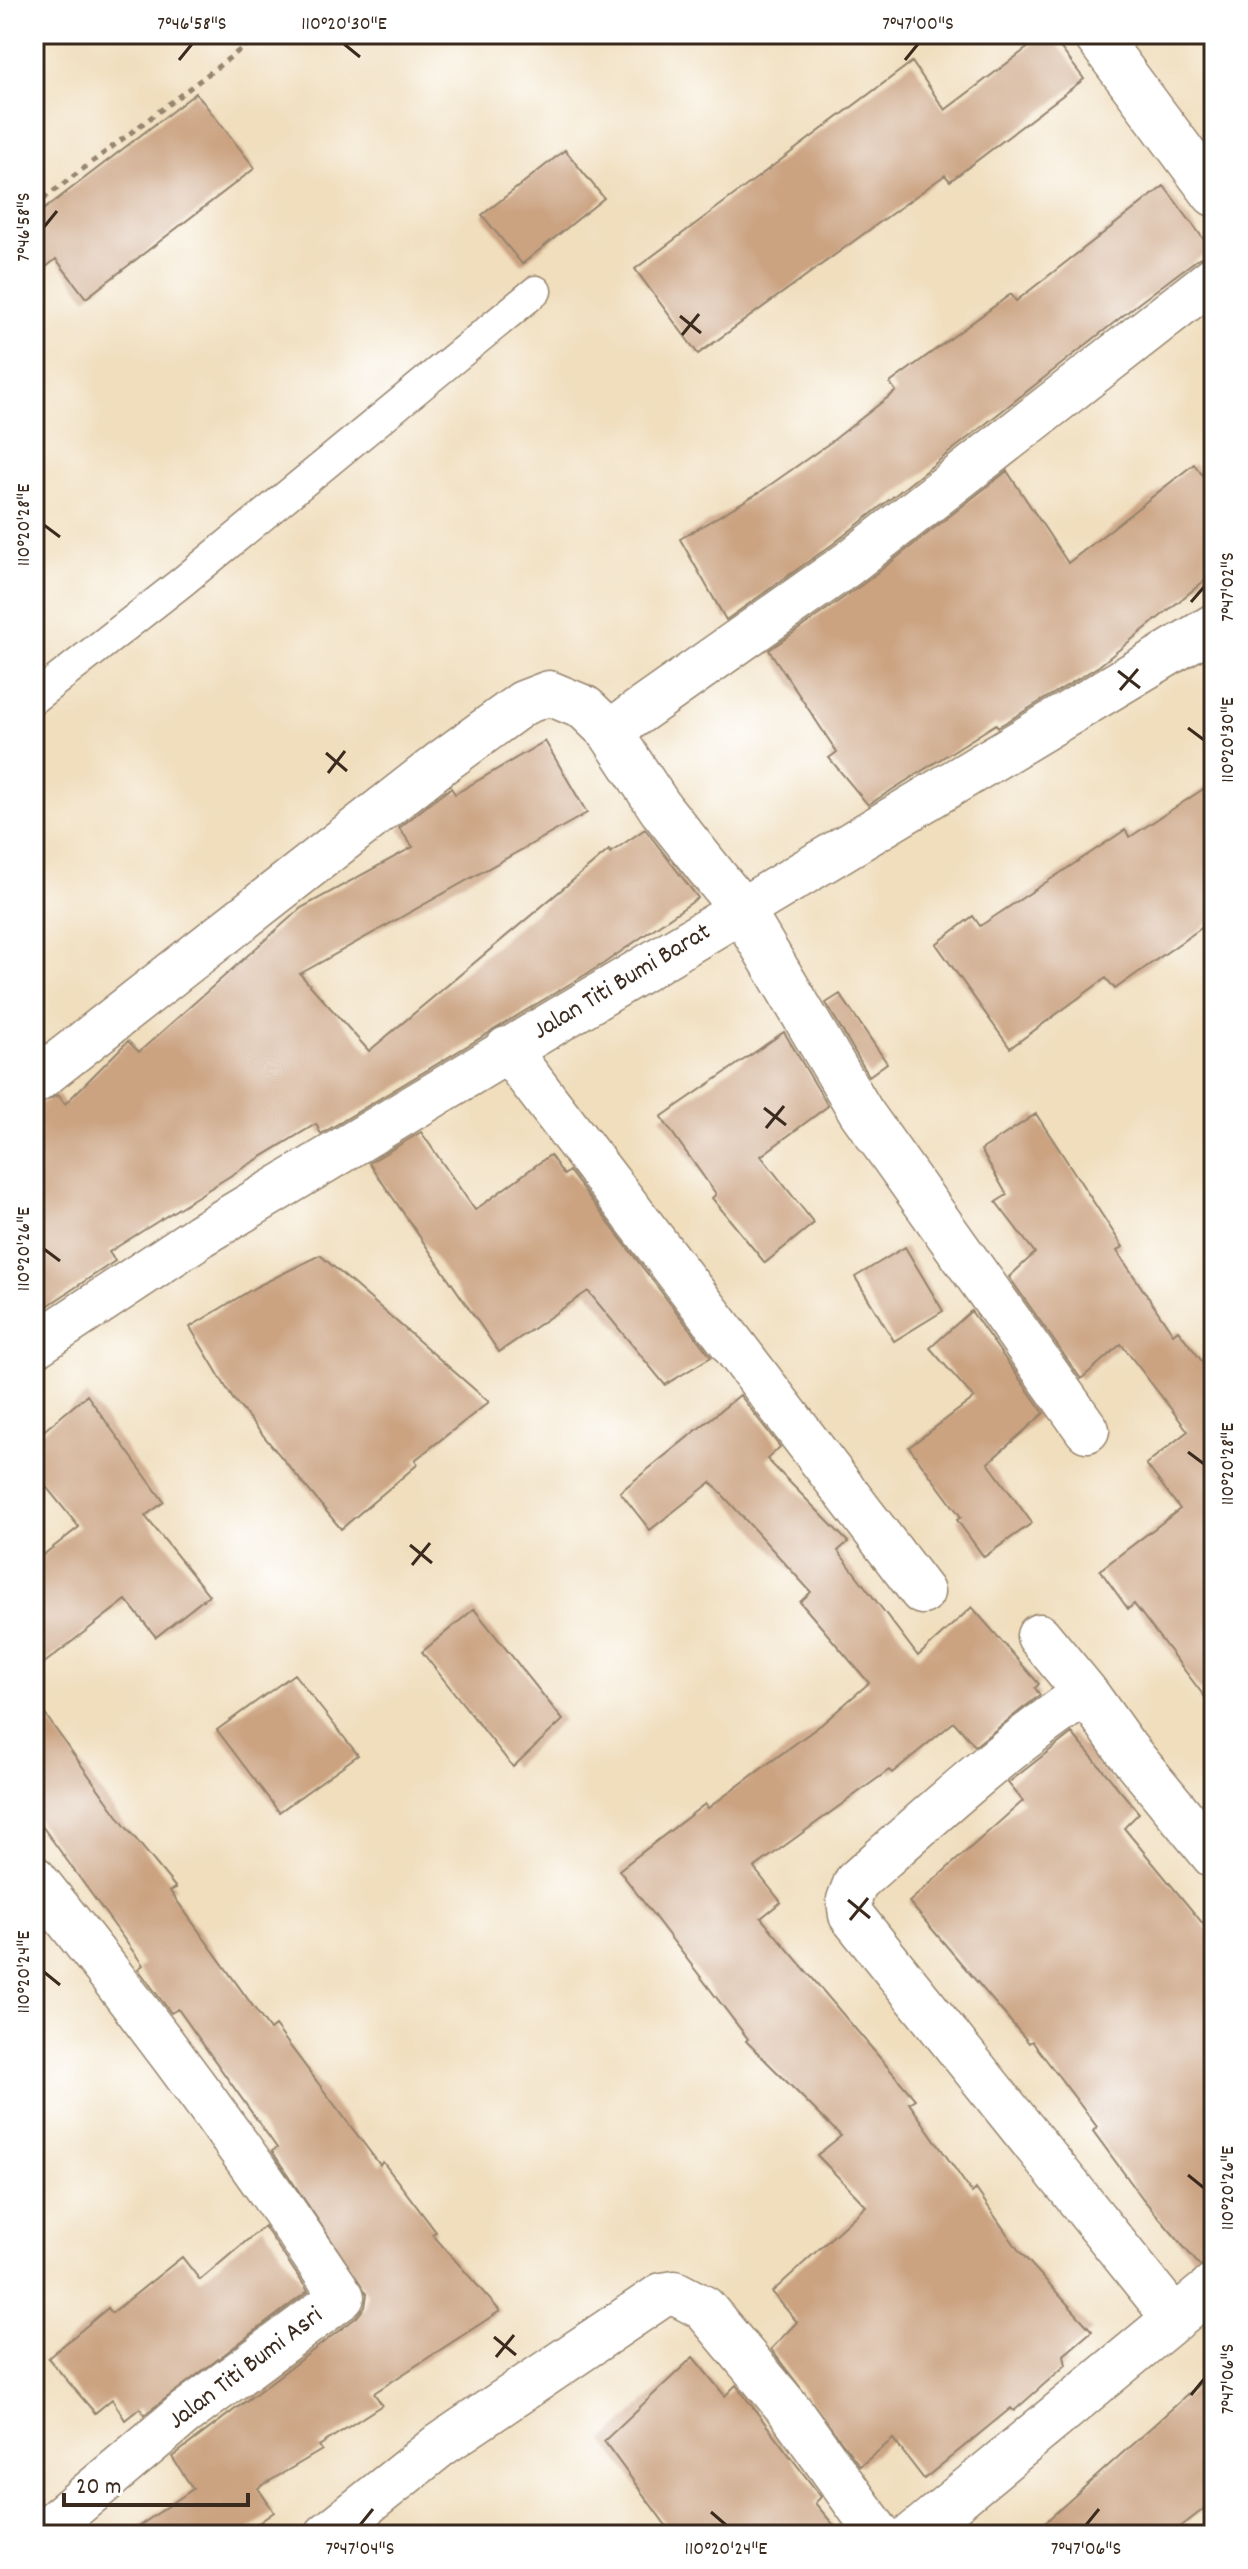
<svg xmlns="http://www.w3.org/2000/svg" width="1248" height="2569" viewBox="0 0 1248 2569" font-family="Dekko,sans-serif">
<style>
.building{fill:#cba381}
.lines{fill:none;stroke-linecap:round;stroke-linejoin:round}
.service-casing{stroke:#96846e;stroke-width:33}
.minor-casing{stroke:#96846e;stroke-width:47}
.tertiary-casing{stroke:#96846e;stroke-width:47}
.path{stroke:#96846e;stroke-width:5;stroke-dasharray:6 6;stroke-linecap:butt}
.service{stroke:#fff;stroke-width:30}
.minor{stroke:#fff;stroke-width:44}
.tertiary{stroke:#fff;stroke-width:44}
.ticks{fill:none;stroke:#3b2a1e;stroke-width:3}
.labels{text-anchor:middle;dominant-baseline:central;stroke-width:6;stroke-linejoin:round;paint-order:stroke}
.street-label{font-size:26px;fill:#3b2a1e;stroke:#fff}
.neatline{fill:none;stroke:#3b2a1e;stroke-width:3}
.ticks-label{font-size:20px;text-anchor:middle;fill:#3b2a1e}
</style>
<rect width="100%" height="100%" fill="#fff"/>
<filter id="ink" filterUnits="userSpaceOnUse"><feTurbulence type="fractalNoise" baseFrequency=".0125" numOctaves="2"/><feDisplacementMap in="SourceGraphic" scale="16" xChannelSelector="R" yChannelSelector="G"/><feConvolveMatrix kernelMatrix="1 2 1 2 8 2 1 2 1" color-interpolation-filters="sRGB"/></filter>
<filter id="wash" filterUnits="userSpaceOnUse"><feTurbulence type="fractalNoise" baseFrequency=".006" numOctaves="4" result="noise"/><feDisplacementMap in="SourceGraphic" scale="32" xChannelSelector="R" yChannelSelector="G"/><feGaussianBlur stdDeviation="1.8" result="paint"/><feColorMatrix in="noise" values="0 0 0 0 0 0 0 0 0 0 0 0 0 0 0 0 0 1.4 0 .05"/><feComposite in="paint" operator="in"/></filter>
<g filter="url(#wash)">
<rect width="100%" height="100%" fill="#f0debd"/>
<g id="blocks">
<!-- building -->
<path class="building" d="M1046,34h4l34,45 -134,102 -5,-6 -247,179 -63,-85 277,-207 33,48z
M196,93l59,75 -169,130 -30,-39 -22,18v-60z
M565,150l39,48 -82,66 -40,-49z
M1164,186l50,67 -15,5 -60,45 -306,241 -107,76 -46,-81 80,-47 71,-50 65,-51 -6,-8 121,-89 5,7z
M1194,464l20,26v83l-115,93 -101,61 -2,-3 -128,81 -39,-47 8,-6 -68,-102 94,-66 144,-113 61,92z
M545,741l42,72 -287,161 69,77 240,-201 1,3 35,-24 53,69 -95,66 -282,170 -5,-10 -78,47 -129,81 6,9 -81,54v-209l24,-11 7,9 63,-63 11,11 162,-144 112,-61 -14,-19 39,-31 13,-9 4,6z
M1214,782v137l-99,70 -9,-11 -96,70 -74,-104 37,-28 7,10 145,-96 5,7z
M840,994l47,69 -18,13 -43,-73z
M784,1032l44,74 -67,50 53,67 -49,40 -53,-65 4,-4 -55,-77z
M1036,1114l87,133 -6,4 56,83 5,-4 36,47v332l-80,-105 -6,5 -28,-39 80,-61 -34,-45 42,-33 -67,-87 -40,35 -72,-102 26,-24 -39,-51 11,-7 -26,-45z
M421,1132l54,78 75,-55 14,20 5,-4 142,186 -46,28 -77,-94 -89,61 -130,-189z
M905,1247l38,64 -49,30 -39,-64z
M320,1255l169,147 -74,58 3,4 -77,65 -108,-130 -43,-72 66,-40z
M971,1311l73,102 -56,50 44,60 -48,34 -27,-37 4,-3 -52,-70 65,-49 -44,-50z
M87,1395l77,107 -19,14 64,79 -53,42 -30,-37 -92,71v-109l45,-35 -45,-55v-33z
M740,1395l40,52 -13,12 81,83 -10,9 80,105 54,-49 67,77 -4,4 5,7 -65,51 -21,-24 -62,51 -3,-3 -135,98 27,34 -20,16 154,181 -6,4 63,90 4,-4 43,62 73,80 -28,24 2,10 -52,46 -3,-3 -87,71 -31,-40 -33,27 -89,-117 26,-27 -25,-30 94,-86 -49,-51 24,-19 -95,-95 2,-2 -129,-169 86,-66 3,4 114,-84 47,-41 -69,-81 11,-10 -100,-110 -61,48 -30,-38z
M474,1609l89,111 -50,47 -91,-115z
M294,1674l64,81 -79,57 -62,-82z
M34,1699l91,127 51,62 -6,3 100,139 5,-4 105,139 3,-3 53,70 -4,2 68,77 -126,82 8,12 -63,41 3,4 -64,38 16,24 -32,23h-116l67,-46 -21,-32 185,-140 8,-10 2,-13 -95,-143 5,-3 -99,-139 -7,4 -33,-44 5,-4 -109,-150z
M1072,1733l67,80 -15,15 90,109v325l-14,4 -57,-67 -50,-68 4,-4 -65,-86 -3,2 -120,-141 114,-101 -15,-18z
M264,2226l44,65 -164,124 -4,-7 -15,12 -13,-21 -17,14 -47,-55 60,-50 4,5 70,-56 18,23z
M693,2357l32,39 11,-11 85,112 -6,6 27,32h-169l-69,-94z
M1214,2371v130l-44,34h-139z"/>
</g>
</g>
<g filter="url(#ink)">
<use href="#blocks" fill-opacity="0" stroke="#96846e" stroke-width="2"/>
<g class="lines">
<!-- service casing -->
<g class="service-casing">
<path id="service" d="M34,698l148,-116 354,-291"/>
</g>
<!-- minor casing -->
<g class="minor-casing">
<path id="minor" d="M610,732l238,-168 366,-286
M507,1049l415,543
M34,1082l407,-319 82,-60 26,-10 36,15 25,24 51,77 80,100 120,203 226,318
M1039,1636l47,57
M34,1878c109,135 212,274 308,419l-158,117 -144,121
M1175,2319l-324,-404 -2,-15 7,-18c74,-66 147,-133 230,-189l40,56 88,107
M327,2535l113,-90 222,-150 13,-2 29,15 87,104 88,123
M913,2535l301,-249"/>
</g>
<!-- tertiary casing -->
<g class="tertiary-casing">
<g id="tertiary">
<path d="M1095,34l119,160"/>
<path id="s1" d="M34,1346l167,-111 1013,-609"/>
</g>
</g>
<!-- path -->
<path class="path" d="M34,206l227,-172"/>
<!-- service -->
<use href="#service" class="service"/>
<!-- minor -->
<use href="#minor" class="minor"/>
<!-- tertiary -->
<use href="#tertiary" class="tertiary"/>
</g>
</g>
<!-- ticks -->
<path class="ticks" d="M344,44l16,13M179,60l13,-16M905,60l13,-16M44,227l13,-16M680,316l21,17M682,335l17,-21M44,525l16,12M1191,602l13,-15M1118,671l22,17M1120,690l18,-21M1188,728l16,12M326,753l21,18M328,773l17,-22M764,1108l22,17M766,1128l18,-22M44,1249l16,12M1188,1452l16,12M410,1545l22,18M412,1565l18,-22M848,1900l22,18M850,1920l18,-22M44,1972l16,13M1188,2175l16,13M494,2337l22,18M496,2357l18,-22M1191,2395l13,-16M711,2512l15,13M360,2525l13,-16M1086,2525l13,-16"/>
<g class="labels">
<!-- street labels -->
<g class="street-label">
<text stroke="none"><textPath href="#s1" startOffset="692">Jalan Titi Bumi Barat</textPath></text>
<text transform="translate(246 2369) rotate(-37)">Jalan Titi Bumi Asri</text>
</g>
</g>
<!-- margin -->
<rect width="1248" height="2569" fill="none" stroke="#fff" stroke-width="88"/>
<!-- scale -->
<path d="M64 2493v12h184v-12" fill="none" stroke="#3b2a1e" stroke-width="4"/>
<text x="76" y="2493" font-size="24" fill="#3b2a1e" stroke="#ffffff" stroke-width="6" paint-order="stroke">20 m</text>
<rect x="44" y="44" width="1160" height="2481" class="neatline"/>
<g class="ticks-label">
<text x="192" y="29">7°46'58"S</text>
<text x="344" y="29">110°20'30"E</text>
<text x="918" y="29">7°47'00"S</text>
<text transform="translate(22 227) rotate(-90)" y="7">7°46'58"S</text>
<text transform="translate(22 525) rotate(-90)" y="7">110°20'28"E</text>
<text transform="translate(1226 587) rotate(-90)" y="7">7°47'02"S</text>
<text transform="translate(1226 740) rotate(-90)" y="7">110°20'30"E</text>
<text transform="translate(22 1249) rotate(-90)" y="7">110°20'26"E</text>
<text transform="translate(1226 1464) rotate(-90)" y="7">110°20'28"E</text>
<text transform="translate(22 1972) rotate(-90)" y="7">110°20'24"E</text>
<text transform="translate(1226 2188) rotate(-90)" y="7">110°20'26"E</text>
<text transform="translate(1226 2379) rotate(-90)" y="7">7°47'06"S</text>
<text x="360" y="2554">7°47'04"S</text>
<text x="726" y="2554">110°20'24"E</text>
<text x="1086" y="2554">7°47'06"S</text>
</g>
</svg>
